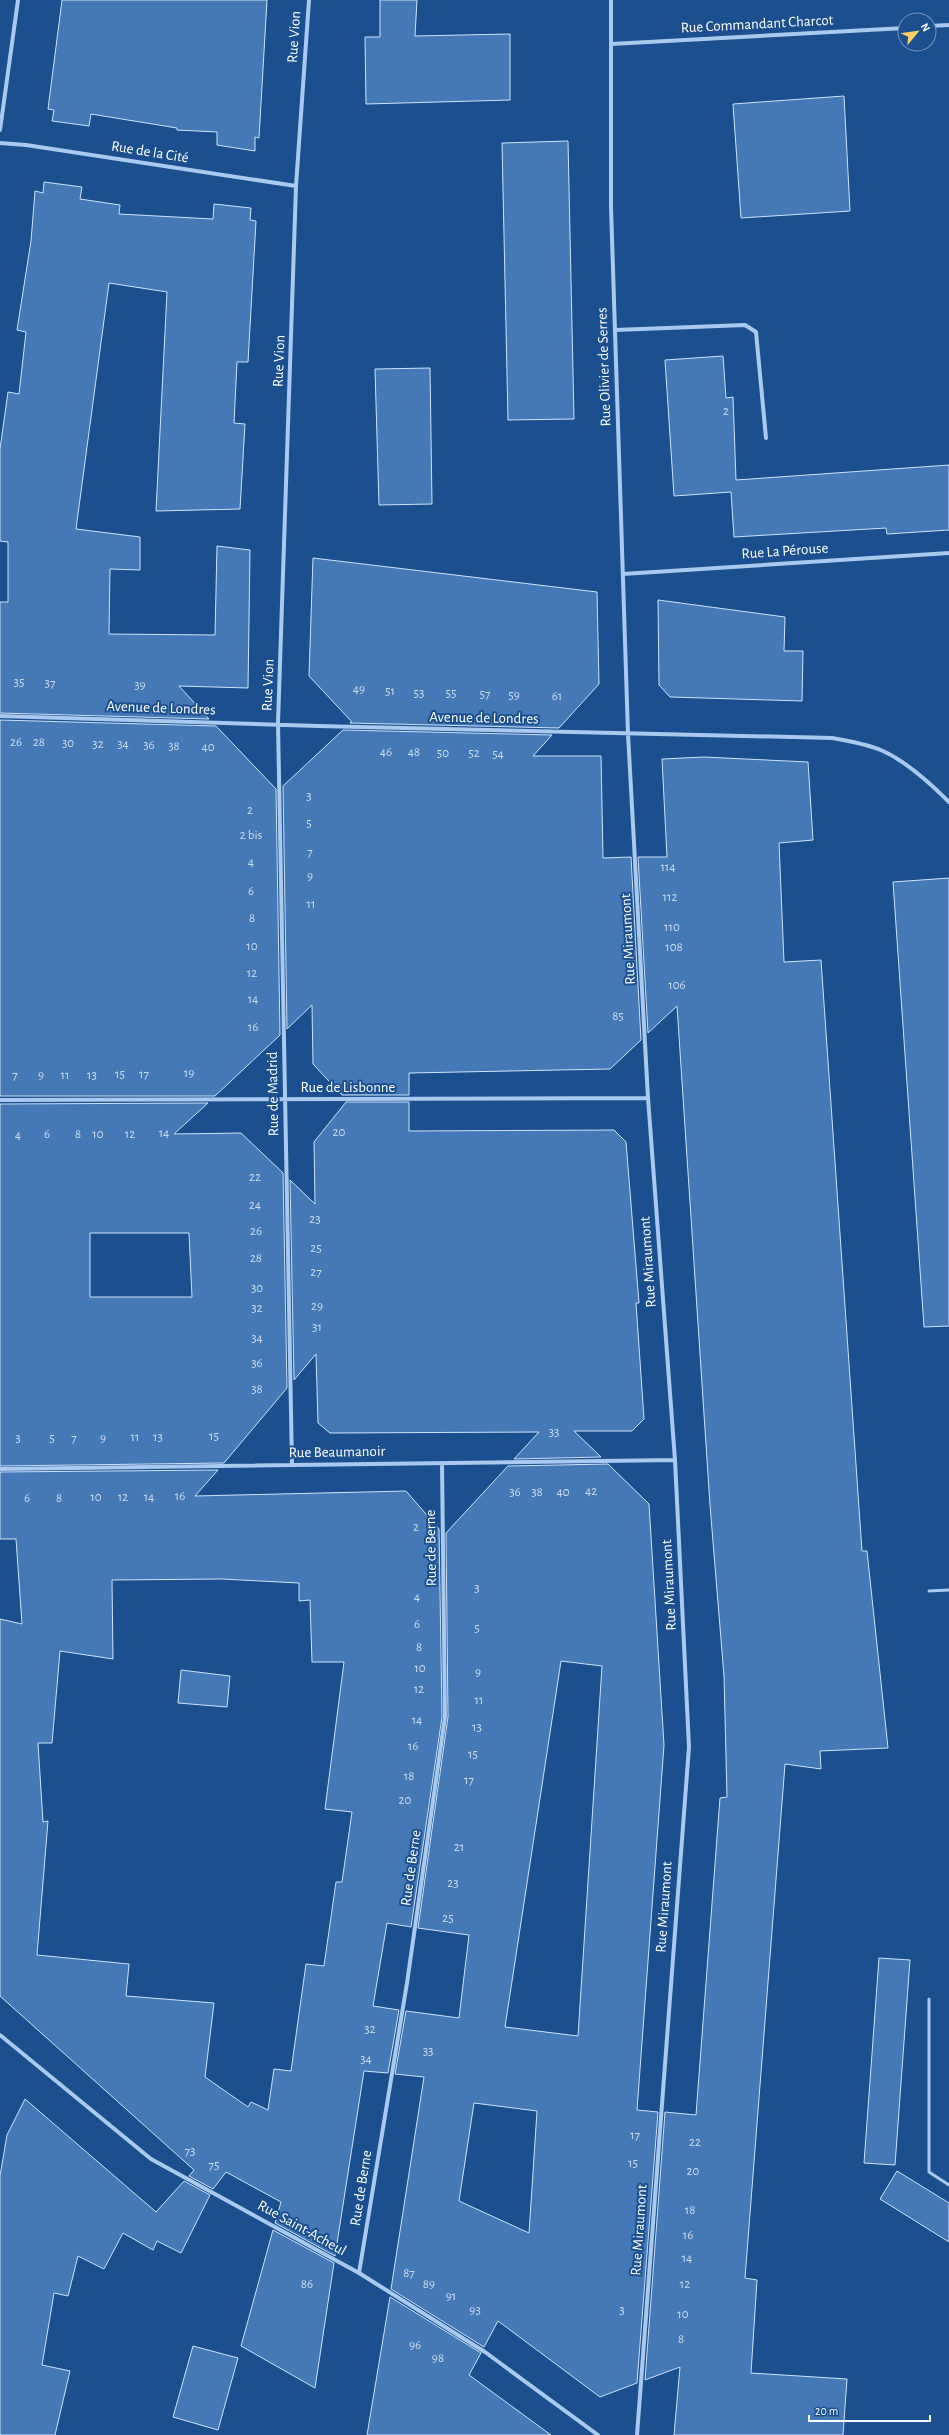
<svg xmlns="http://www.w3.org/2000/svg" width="949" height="2435" viewBox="0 0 949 2435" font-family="'Alegreya Sans',sans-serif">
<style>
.building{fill:#4478b7;stroke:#cfe3fa;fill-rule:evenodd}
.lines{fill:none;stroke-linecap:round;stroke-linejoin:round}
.service{stroke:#a9c9ee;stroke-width:3}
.minor{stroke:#a9c9ee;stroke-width:4}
.labels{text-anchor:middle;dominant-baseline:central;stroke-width:4;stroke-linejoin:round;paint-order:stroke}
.number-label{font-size:13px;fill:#d0dded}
.street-label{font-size:15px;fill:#fff;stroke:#1b4f8f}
</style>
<rect width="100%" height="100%" fill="#1b4f8f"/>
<!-- building -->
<path class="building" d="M62,0h205l-8,138 -4,-1v14l-38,-6v-13l-40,-2v-2l-86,-14 -2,12 -37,-5 2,-11 -6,-1z
M380,0h37l-2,36 95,-2v66l-144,4 -1,-67h15z
M844,96l6,115 -109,7 -8,-114z
M568,141l6,278 -66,1 -6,-277z
M44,182l38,5 -2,12 40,6 -1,9 94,5 1,-15 37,4 -1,12 6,1 -8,141h-11l-3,61 11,1 -5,85 -84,2 11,-219 -58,-9 -33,246 64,8v33l-30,-1 -1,65 106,1 2,-89 33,4 -2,138 -69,-2 30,33 -209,-6v-111h8v-60l-8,-1v-92l8,-57 11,2 7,-62 -9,-2 14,-89 4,-50 8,2z
M723,356l3,42 7,-1 3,83 213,-15v65l-62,4 -1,-6 -152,9 -3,-45 -57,4 -9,-136z
M430,368l2,136 -53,1 -4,-136z
M313,558l284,34 2,92 -40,44 -209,-5 2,-1 -43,-46z
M658,600l127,17 -1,34h19l-1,50 -132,-4 -11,-12z
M0,720l216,6 60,63 4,246 -65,61h-215z
M343,730l209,5 -19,21h68l2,102 28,-1 10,183 -31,29 -201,4v22h-67l-29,-31 -1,-59 -25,24 -4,-243z
M704,757l104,5 5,78 -34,3 5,119 37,-2 41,591h5l21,197 -68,3 1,18 -36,-5 -40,514 12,2 -6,93 96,6 -4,56h-169l6,-68 -35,13 20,-268 31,3 24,-317 7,-1 -3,-121 -14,-171 -33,-499 -29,27 -10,-176h29l-5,-98z
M949,878v448l-25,1 -31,-445z
M346,1102h63v29l205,-1 12,12 13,161h-3l8,116 -12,12h-58l27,26 -87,2 25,-27 -209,1 -12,-10 -2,-69 -22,26 -4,-200 25,24 -1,-62z
M208,1103l-34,31 67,-1 42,40 4,215 -63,75 -224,3v-362zM90,1233h99l3,64h-102z
M608,1464l41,40 15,241 -27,365 21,2 -21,271 -37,14 -102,-76 -14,26 -93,-58 33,-212 -29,-3 11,-63 53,7 10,-83 -51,-7 30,-211 -2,-184 62,-67zM561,1661l41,5 -24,370 -73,-9zM474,2103l63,8 -8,122 -70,-32z
M218,1470l-23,26 211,-5 33,38 3,188 -31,210 -24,-4 -14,83 26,4 -11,63 -24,-2 -29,185 -60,-33 6,-21 -55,-30 -13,17 -24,-13 5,-6 -194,-174v-377l22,5 -6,-85h-16v-67zM222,1579l77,4v18l11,-1 2,62h32l-19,147 27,3 -10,70h-6l-12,84 -18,-2 -15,107 -17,-2 -6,41 -17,-8 -3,5 -43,-30 9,-74 -88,-7 3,-32 -92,-9 11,-134 -5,1 -5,-79h14l8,-92 53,8 -1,-79z
M181,1670l49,6 -3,31 -49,-4z
M879,1958l31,2 -15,205 -31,-2z
M25,2099l131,113 28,-31 26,14 -29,58 -24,-12 -4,9 -30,-17 -19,36 -26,-13 -10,40 -14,-3 -12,72 28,6 -15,64h-55v-259l7,-41z
M897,2171l52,32v39l-69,-43z
M273,2230l61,33 -19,125 -74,-42z
M390,2297l91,56 -12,22 82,60h-184z
M193,2346l45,12 -20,72 -45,-13z"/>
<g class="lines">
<!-- service -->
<path class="service" d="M929,1591l20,-1
M929,1999v173l20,13"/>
<!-- minor -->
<path class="minor" d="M611,0v207l17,527 20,364 27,362 14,287 -52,688
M929,26l20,-1
M611,44l294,-16
M0,130l18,-130
M0,143l26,2 270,41
M615,330l130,-5 11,7 10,106
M623,574l326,-21
M0,716l318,10 514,12c18,3 35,6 51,13 22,10 49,34 66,51
M0,1100l648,-2
M292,1465l-14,-742 18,-537 13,-186
M0,1469l675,-9
M0,2035l151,124 208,114 126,79 113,83
M359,2273l48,-290 38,-266 -3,-254"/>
</g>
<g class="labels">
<!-- number labels -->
<g class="number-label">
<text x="726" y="411">2</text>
<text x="19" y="682">35</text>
<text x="50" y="683">37</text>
<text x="140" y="685">39</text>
<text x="359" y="689">49</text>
<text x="390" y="691">51</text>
<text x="419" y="693">53</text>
<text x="451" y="693">55</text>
<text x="485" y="694">57</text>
<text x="514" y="695">59</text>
<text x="557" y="696">61</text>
<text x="16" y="742">26</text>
<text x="39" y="742">28</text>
<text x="68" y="743">30</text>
<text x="98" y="744">32</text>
<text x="123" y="744">34</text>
<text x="149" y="745">36</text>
<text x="174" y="746">38</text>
<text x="208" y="747">40</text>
<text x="386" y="752">46</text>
<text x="414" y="752">48</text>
<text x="443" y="753">50</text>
<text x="474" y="753">52</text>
<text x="498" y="754">54</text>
<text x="309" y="796">3</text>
<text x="250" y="810">2</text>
<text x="309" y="823">5</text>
<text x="251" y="835">2 bis</text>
<text x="310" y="852">7</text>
<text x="251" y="862">4</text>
<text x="668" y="867">114</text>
<text x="310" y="876">9</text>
<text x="251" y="891">6</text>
<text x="670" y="897">112</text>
<text x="311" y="904">11</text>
<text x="252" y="918">8</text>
<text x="672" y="927">110</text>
<text x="252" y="946">10</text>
<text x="674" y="947">108</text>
<text x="252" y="973">12</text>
<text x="677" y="985">106</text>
<text x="253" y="999">14</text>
<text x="618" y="1016">85</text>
<text x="253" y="1027">16</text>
<text x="189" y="1073">19</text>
<text x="120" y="1074">15</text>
<text x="144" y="1074">17</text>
<text x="15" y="1075">7</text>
<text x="41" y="1075">9</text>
<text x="65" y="1075">11</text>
<text x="92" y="1075">13</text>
<text x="339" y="1132">20</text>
<text x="164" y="1133">14</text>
<text x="47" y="1134">6</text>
<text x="78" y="1134">8</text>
<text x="98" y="1134">10</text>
<text x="130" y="1134">12</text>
<text x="18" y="1135">4</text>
<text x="255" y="1177">22</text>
<text x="255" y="1205">24</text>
<text x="315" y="1219">23</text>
<text x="256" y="1231">26</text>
<text x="316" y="1248">25</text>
<text x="256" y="1258">28</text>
<text x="316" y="1272">27</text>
<text x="257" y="1288">30</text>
<text x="317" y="1306">29</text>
<text x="257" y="1308">32</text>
<text x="317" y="1327">31</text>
<text x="257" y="1338">34</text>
<text x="257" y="1363">36</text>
<text x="257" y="1389">38</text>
<text x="554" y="1432">33</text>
<text x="214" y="1436">15</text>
<text x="135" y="1437">11</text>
<text x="158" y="1437">13</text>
<text x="18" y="1438">3</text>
<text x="52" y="1438">5</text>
<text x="74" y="1438">7</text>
<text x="103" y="1438">9</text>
<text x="591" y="1491">42</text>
<text x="515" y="1492">36</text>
<text x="537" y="1492">38</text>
<text x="563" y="1492">40</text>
<text x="180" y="1496">16</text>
<text x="96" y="1497">10</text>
<text x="123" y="1497">12</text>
<text x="149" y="1497">14</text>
<text x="27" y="1498">6</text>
<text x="59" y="1498">8</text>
<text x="416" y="1527">2</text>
<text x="477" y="1588">3</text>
<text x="417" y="1597">4</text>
<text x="417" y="1624">6</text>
<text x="477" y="1628">5</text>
<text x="419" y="1647">8</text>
<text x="420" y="1668">10</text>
<text x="478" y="1672">9</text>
<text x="419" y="1689">12</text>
<text x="479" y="1700">11</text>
<text x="417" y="1720">14</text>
<text x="477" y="1727">13</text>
<text x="413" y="1746">16</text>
<text x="473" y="1754">15</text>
<text x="409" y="1776">18</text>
<text x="469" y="1780">17</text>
<text x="405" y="1800">20</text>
<text x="459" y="1847">21</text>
<text x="453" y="1883">23</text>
<text x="448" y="1918">25</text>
<text x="370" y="2029">32</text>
<text x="428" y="2051">33</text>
<text x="366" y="2059">34</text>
<text x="635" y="2135">17</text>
<text x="695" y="2142">22</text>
<text x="190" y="2151">73</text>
<text x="633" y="2163">15</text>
<text x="214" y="2165">75</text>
<text x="693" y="2171">20</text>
<text x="690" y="2210">18</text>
<text x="688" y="2235">16</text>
<text x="687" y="2258">14</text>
<text x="409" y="2273">87</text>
<text x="307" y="2284">86</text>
<text x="429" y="2284">89</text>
<text x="685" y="2284">12</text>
<text x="451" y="2296">91</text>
<text x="475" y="2310">93</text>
<text x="622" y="2310">3</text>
<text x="683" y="2314">10</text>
<text x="681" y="2339">8</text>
<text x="415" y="2345">96</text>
<text x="438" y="2358">98</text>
</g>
<!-- street labels -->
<g class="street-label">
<text transform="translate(757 24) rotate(-3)">Rue Commandant Charcot</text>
<text transform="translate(294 37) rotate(-86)">Rue Vion</text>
<text transform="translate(150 152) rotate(9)">Rue de la Cité</text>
<text transform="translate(279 361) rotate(-88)">Rue Vion</text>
<text transform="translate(604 367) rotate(-92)">Rue Olivier de Serres</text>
<text transform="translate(785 551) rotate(-4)">Rue La Pérouse</text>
<text transform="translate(268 685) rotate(-88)">Rue Vion</text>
<text transform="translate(161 708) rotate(2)">Avenue de Londres</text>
<text transform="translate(484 718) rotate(1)">Avenue de Londres</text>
<text transform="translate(628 939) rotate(-93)">Rue Miraumont</text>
<text x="348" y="1087">Rue de Lisbonne</text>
<text transform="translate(273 1094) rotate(-91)">Rue de Madrid</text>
<text transform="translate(648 1262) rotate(-94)">Rue Miraumont</text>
<text transform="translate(337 1452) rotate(-1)">Rue Beaumanoir</text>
<text transform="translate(431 1548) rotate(-91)">Rue de Berne</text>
<text transform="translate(669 1585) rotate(-93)">Rue Miraumont</text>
<text transform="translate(411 1868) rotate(-82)">Rue de Berne</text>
<text transform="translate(664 1907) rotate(-86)">Rue Miraumont</text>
<text transform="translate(361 2188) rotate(-81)">Rue de Berne</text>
<text transform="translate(302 2228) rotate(29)">Rue Saint-Acheul</text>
<text transform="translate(639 2230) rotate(-86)">Rue Miraumont</text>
</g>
</g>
<!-- north arrow -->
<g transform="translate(917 32) rotate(61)"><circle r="19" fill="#1b4f8f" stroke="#7695bc"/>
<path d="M0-3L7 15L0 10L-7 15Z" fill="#ffd166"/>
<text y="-6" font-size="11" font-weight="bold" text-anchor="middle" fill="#ffffff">N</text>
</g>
<!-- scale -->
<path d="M809 2415v6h121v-6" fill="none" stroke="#ffffff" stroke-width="2"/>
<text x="815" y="2415" font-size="12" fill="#ffffff" stroke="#1b4f8f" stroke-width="3" paint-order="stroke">20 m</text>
</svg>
